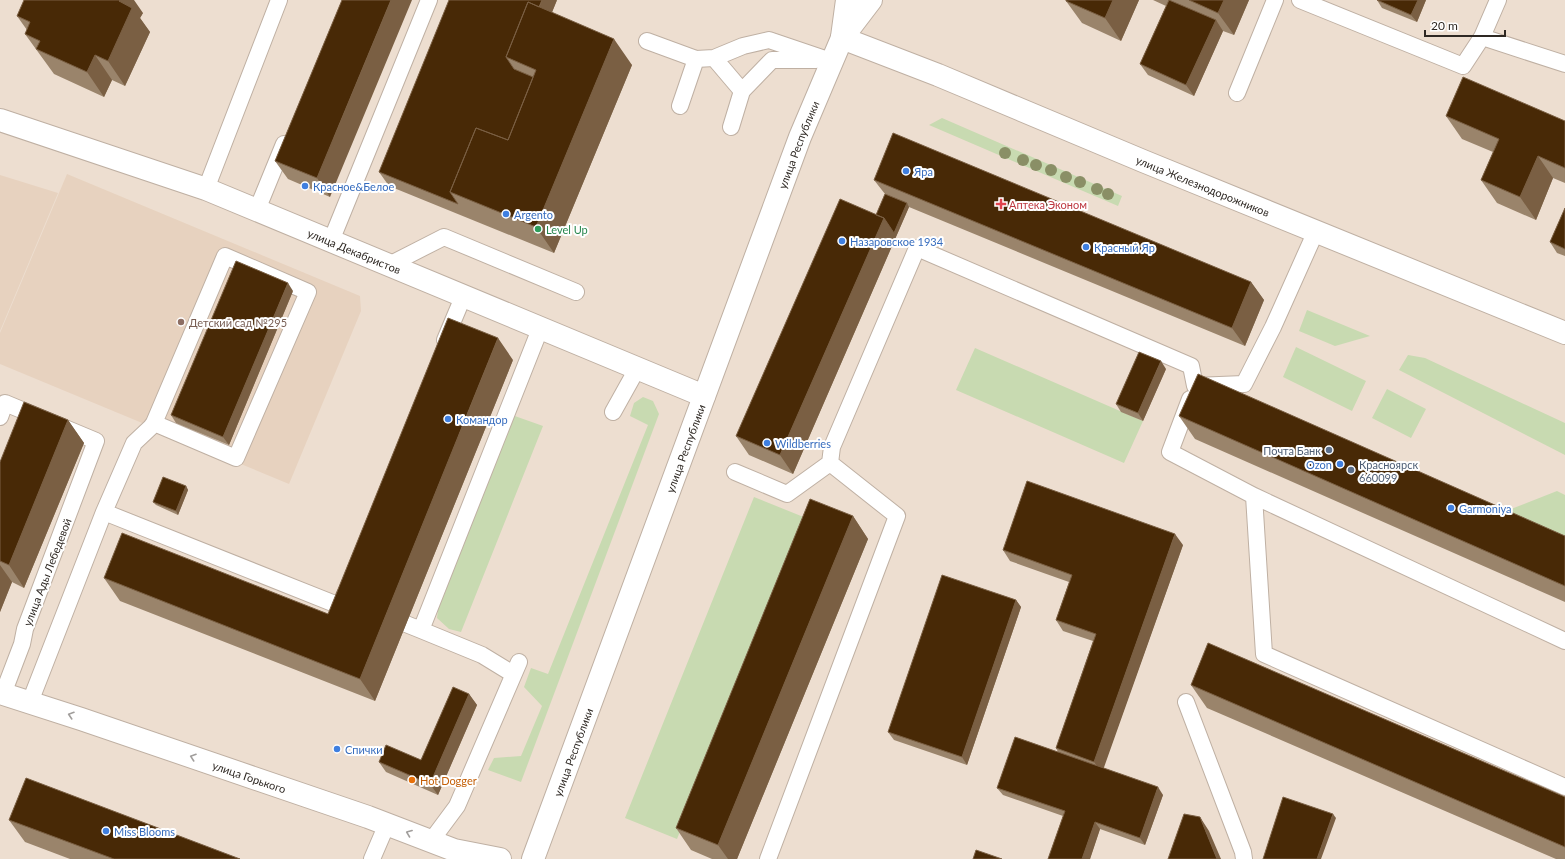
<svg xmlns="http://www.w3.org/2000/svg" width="1565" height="859" viewBox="0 0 1565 859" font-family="Lato,sans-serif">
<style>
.built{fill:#e7d2bf}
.green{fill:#c8dab1}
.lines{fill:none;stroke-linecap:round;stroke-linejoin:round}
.service-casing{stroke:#bfb0a3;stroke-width:18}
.tertiary-casing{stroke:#bfb0a3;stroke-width:24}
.secondary-casing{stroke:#bfb0a3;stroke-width:24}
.service{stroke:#fff;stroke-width:16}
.tertiary{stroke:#fff;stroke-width:22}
.secondary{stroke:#fff;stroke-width:22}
.tree{fill:#8a8f66}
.wall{fill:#9a846b}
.shaded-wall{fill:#7a5f43}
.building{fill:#482906;stroke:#7a5f43}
.oneway{stroke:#a19e9c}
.shop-dot{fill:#3f7fe0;stroke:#fff;stroke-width:1.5}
.health-dot{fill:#e0444e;stroke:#fff;stroke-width:1.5}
.leisure-dot{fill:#2e9e5b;stroke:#fff;stroke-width:1.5}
.education-dot{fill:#8d6e63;stroke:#fff;stroke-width:1.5}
.service-dot{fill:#5c6f8a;stroke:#fff;stroke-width:1.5}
.food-dot{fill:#e8710a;stroke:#fff;stroke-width:1.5}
.labels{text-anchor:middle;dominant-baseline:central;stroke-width:4;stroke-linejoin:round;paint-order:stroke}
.street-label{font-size:11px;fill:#2e2823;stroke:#fff}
.shop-label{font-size:11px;fill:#366cbe;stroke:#fff;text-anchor:start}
.health-label{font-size:11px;fill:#be3a42;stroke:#fff;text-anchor:start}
.leisure-label{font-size:11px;fill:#27864d;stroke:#fff;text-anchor:start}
.education-label{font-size:11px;fill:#785e54;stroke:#fff;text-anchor:start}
.service-label{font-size:11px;fill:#4e5e75;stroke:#fff;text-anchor:end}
.food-label{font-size:11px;fill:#c56008;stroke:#fff;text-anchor:start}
</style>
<rect width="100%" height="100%" fill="#edded0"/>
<!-- built -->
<path class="built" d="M67,174l293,122 1,15 -72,173 -289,-120v-31z
M0,175l58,18 -58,138z"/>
<!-- green -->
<path class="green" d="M942,118l180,78 -4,10 -189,-81z
M1307,310l63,26 -35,10 -36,-15z
M1296,347l70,34 -14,30 -69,-34z
M975,348l168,73 -19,42 -168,-73z
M1408,355l17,3 140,65v32l-166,-85z
M1387,389l39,20 -15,29 -39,-20z
M643,397l10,4 6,13 -138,368 -33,-12 6,-12 27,-2 21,-50 -18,-19 7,-19 17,6 100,-249 -18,-9 4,-13z
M512,415l31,11 -82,206 -12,-3 -12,-11 3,-24z
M1557,491l8,4v42l-59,-26z
M754,497l52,21 -129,321 -52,-21z"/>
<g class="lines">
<!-- service casing -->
<g class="service-casing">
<path id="service" d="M1300,0l163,66 19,-29 16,-37
M1482,37l83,27
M647,41l49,18 18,-1 29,-12 26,-6 62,21
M714,58l28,33
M1237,93l38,-93
M680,106l16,-47
M731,127l11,-36 30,-31h44
M206,189l73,-189
M257,210l27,-66
M331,241l98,-241
M389,265l55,-28 132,55
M445,340l18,-43
M1190,399l-20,53 84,44 311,145
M613,412l24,-43
M0,417l5,-14 91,38 -71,188 -3,15 -19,50
M154,423l82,35 72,-166 -83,-36 -71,167 -3,4 -17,16 -30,69 236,94 5,-12
M735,472l52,22 43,-31
M1254,496l10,158 301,133
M406,624l15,6 119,-301
M421,630l61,25 31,19
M30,702l74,-190
M1186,702l57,150 1,7
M431,841l26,-35 62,-144
M372,859l15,-35
M768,859l129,-343 -67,-53 2,-16 85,-199 274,118 4,20 49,-2 29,-57 43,-96"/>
</g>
<!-- tertiary casing -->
<g class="tertiary-casing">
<g id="tertiary">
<path id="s1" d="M842,38l96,37 205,86 422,172"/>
<path id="s2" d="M0,120l206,69 498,207"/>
</g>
</g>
<!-- secondary casing -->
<g class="secondary-casing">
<g id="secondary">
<path d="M842,37l5,-37"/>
<path id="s3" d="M0,693l81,26 287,98 86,33 46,9"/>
<path id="s4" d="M533,859l267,-722 42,-99 29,-38"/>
</g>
</g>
<!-- service -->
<use href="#service" class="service"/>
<!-- tertiary -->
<use href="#tertiary" class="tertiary"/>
<!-- secondary -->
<use href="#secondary" class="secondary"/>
</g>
<!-- trees -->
<g class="tree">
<circle cx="1005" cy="153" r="6"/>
<circle cx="1023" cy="160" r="6"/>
<circle cx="1036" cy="165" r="6"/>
<circle cx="1051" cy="170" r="6"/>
<circle cx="1066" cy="177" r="6"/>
<circle cx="1080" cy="182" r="6"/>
<circle cx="1097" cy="189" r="6"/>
<circle cx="1108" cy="194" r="6"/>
</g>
<!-- wall -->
<path class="wall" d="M342,0l-12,197 -42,-18 -13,-18z
M557,0l-5,12 80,53 -78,188 -165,-67 -10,-14z
M1066,0h73l-18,41 -39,-18 -16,-22z
M1153,0h96l-15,35 -11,-4 -29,65 -46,-21 -8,-11 26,-58z
M1377,0h49l-9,22 -35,-14z
M143,13l-3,5 10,14 -25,54 -13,-6 -8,17 -50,-23 -29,-40 2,-4 -10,-14z
M1446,116l119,5v62l-12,-5 -17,42 -39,-17 -16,-23 12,-28 -31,-13z
M874,180l377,102 13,18 -19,46 -336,-139 -116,267 -44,-19 -13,-19 140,-221 9,-21z
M1565,208v48l-8,-3 -7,-11z
M293,291l-64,154 -53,-22 -5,-8z
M513,360l-138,341 -255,-100 -16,-23 224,36z
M1166,369l-23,52 -22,-9 -5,-8z
M1179,416l386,120v66l-370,-163z
M68,420l16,23 -60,145 -12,-6 -12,30v-150z
M186,486l2,4 -10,25 -22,-10 -3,-3z
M853,516l15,23 -131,320h-25l-21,-9 -15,-22z
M1183,545l-80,223 60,27 -18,50 -45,-16 -10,30h-42l15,-43 -60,-21 -6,-7 61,-36 -2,-4 37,-107 -30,-10 -7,-11 13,-38 -59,-21 -7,-11z
M1016,600l5,7 -54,158 -73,-25 -6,-8z
M1191,685l374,112v62h-9l-349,-151z
M469,694l8,11 -39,90 -52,-23 -7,-10 42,-2z
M9,820l231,39h-170l-45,-17z"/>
<!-- shaded-wall -->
<path class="shaded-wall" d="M120,0h14l9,13 -3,5 10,14 -25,54 -17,-25z
M391,0h21l-82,197 -13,-19z
M542,0h15l-27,67 -13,-5z
M1113,0h26l-18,41 -16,-23z
M1224,0h25l-15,35 -16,-22z
M1418,0h8l-9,22 -6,-7z
M1216,20l7,11 -29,65 -8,-11z
M614,39l18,26 -78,188 -18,-26z
M95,55l17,25 -8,17 -17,-25z
M1538,156l15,22 -17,42 -16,-23z
M907,203l2,4 -116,267 -13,-19 104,-237z
M1251,282l13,18 -19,46 -13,-18z
M288,283l5,8 -64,154 -6,-8z
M498,338l15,22 -138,341 -15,-22z
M1161,361l5,8 -23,52 -5,-8z
M68,420l16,23 -60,145 -15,-23z
M186,486l2,4 -10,25 -2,-4z
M853,516l15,23 -131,320h-9l-10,-14z
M1175,534l8,11 -81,228 -8,-11z
M0,565l12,17 -12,30z
M1016,600l5,7 -54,158 -5,-8z
M469,694l8,11 -39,90 -8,-11z
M1158,787l5,8 -18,50 -5,-7z
M1333,814l3,4 -15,41h-4z
M1200,817l9,14 12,28h-4z
M1095,822l5,7 -10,30h-8z"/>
<!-- building -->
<path class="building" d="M24,0h96l-1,1 13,7 -24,53 -13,-6 -8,17 -51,-23 4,-8 -15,-7 5,-12 -13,-6z
M342,0h49l-74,178 -42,-17z
M449,0h93l-3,7 -11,-5 -22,55 8,12 19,8 -25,63 -32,-12 -26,64 8,12 -79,-32z
M1066,0h47l-8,18 -39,-17z
M1169,0l47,20 -30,65 -46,-21z
M1189,0h35l-6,13z
M1377,0h41l-7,15z
M528,2l86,37 -78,188 -86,-35 26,-64 32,12 28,-70 -30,-13z
M1463,77l102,44v47l-27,-12 -18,41 -39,-17 18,-41 -53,-23z
M893,133l358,149 -19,46 -358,-148z
M885,194l22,9 -13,30 -10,-15 -8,-3z
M840,199l44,19 -104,237 -44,-19z
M1565,208v41l-15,-7z
M236,261l52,22 -65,154 -52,-22z
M448,318l50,20 -138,341 -256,-101 18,-45 206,81z
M1139,352l22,9 -23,52 -22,-9z
M1198,374l367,162v50l-386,-170z
M24,402l44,18 -59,145 -9,-4v-99z
M163,477l23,9 -10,25 -23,-9z
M1027,481l148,53 -81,228 -38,-14 40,-114 -40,-14 16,-45 -69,-25z
M810,499l43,17 -135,329 -42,-17z
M942,575l74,25 -54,157 -74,-25z
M1208,643l357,154v50l-374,-162z
M453,687l16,7 -39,90 -51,-22 7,-17 35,15z
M1015,737l143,50 -18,51 -45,-16 -13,37h-34l17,-48 -68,-23z
M26,778l214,81h-126l-105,-39z
M1283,797l50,17 -16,45h-54z
M1184,814l16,3 17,42h-49z
M976,850l26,9h-29z"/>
<!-- one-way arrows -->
<defs><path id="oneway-chevron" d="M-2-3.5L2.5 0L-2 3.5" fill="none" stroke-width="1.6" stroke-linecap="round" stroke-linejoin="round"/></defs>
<g class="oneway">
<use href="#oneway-chevron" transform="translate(71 715) rotate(-162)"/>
<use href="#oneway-chevron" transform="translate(193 757) rotate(-161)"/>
<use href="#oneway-chevron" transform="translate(409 833) rotate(-159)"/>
</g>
<!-- markers -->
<g class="shop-dot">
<circle cx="906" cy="171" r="4"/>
<circle cx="305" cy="186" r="4"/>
<circle cx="506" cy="214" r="4"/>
<circle cx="842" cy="241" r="4"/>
<circle cx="1086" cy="247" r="4"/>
<circle cx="448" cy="419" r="4"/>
<circle cx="767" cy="443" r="4"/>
<circle cx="1340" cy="464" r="4"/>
<circle cx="1451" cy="508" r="4"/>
<circle cx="337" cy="749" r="4"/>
<circle cx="106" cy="831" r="4"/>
</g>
<path class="health-dot" d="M999 198h4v4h4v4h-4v4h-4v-4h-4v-4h4z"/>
<circle class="leisure-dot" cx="538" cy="229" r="4"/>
<circle class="education-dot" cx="181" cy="322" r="4"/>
<g class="service-dot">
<circle cx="1329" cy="450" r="4"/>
<circle cx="1351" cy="470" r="4"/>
</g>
<circle class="food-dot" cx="412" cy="780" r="4"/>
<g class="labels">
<!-- street labels -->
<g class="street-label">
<text stroke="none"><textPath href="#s4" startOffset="762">улица Республики</textPath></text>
<text stroke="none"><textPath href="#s1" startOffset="390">улица Железнодорожников</textPath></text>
<text stroke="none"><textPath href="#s2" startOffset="378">улица Декабристов</textPath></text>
<text stroke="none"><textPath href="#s4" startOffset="438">улица Республики</textPath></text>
<text transform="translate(47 572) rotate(-69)">улица Ады Лебедевой</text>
<text stroke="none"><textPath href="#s4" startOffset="114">улица Республики</textPath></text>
<text stroke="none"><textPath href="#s3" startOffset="263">улица Горького</textPath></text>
</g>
<!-- shop labels -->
<g class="shop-label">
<text x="914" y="171">Яра</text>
<text x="313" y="186">Красное&amp;Белое</text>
<text x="514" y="214">Argento</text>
<text x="850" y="241">Назаровское 1934</text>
<text x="1094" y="247">Красный Яр</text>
<text x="456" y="419">Командор</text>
<text x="775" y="443">Wildberries</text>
<text x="1332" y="464" text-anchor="end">Ozon</text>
<text x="1459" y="508">Garmoniya</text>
<text x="345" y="749">Спички</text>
<text x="114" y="831">Miss Blooms</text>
</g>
<!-- health labels -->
<g class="health-label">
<text x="1009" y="204">Аптека Эконом</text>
</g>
<!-- leisure labels -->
<g class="leisure-label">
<text x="546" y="229">Level Up</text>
</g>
<!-- education labels -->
<g class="education-label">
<text x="189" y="322">Детский сад №295</text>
</g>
<!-- service labels -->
<g class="service-label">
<text x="1321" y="450">Почта Банк</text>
<text x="1359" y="464" text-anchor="start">Красноярск<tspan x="1359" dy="13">660099</tspan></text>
</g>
<!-- food labels -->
<g class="food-label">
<text x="420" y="780">Hot Dogger</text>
</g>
</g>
<!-- scale -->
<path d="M1425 30v6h80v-6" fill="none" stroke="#2e2823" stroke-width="2"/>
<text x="1431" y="30" font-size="12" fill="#2e2823" stroke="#ffffff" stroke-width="3" paint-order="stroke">20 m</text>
</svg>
